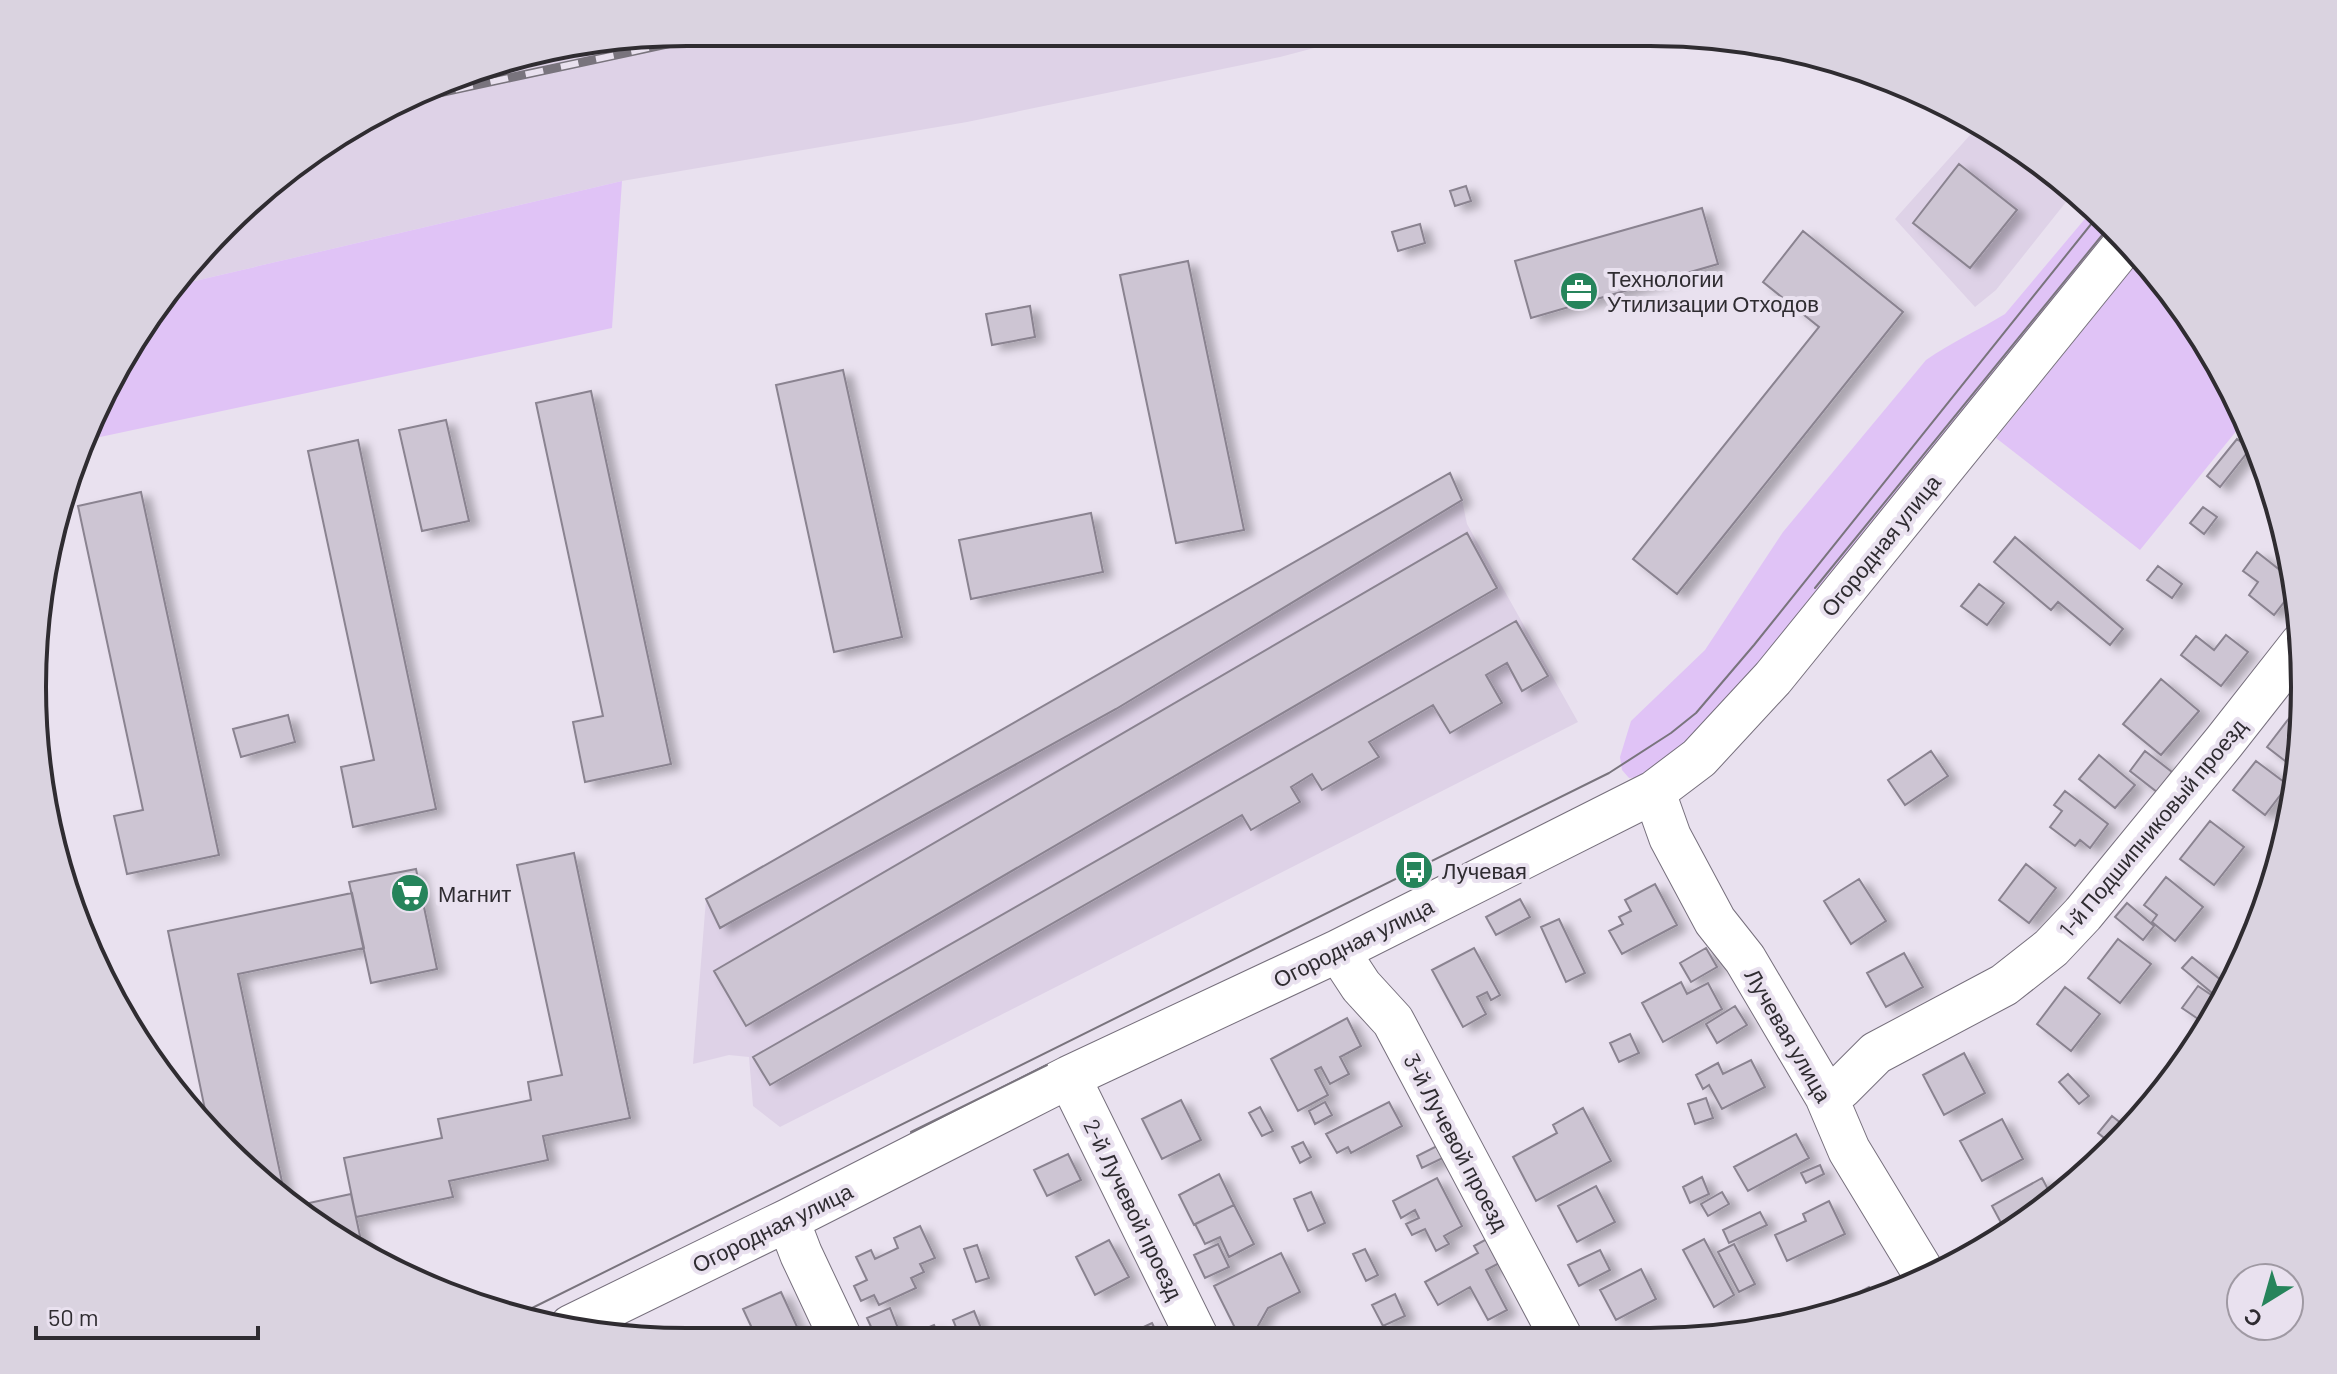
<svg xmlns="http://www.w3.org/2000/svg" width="2337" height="1374" viewBox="0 0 2337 1374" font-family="Barlow,sans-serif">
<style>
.built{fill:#ded2e7}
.green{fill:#e0c3f6}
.building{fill:#cdc5d3;stroke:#8a8390;stroke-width:2;filter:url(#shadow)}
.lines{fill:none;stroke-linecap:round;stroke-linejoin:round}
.minor-casing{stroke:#766f7c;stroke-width:44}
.minor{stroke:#fff;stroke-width:42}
.tram{stroke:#79747d;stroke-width:2}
.rail-casing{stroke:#79747d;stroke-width:9}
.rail{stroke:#e9e1ef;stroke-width:6;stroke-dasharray:18;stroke-linecap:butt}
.labels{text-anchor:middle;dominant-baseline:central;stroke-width:8;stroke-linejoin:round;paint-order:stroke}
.poi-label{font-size:22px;fill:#2f2c31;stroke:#e9e1ef;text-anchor:start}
.street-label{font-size:22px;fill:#2f2c31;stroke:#e9e1ef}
.rim{fill:none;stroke:#2f2c31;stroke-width:4}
</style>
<defs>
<filter id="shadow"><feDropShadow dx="9" dy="5" stdDeviation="4" flood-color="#0004"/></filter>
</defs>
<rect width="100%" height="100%" fill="#e9e1ef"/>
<!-- built -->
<path class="built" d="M687,32l684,1 -91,24 -313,65 -345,59 -453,106 120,-120 188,-100z
M1979,125l35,18 60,49 -78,98 -21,17 -80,-88z
M1450,473l12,27 5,24 111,198 -798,405 -27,-21 -4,-49 -20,-2 -36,9 13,-165z"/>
<!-- green -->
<path class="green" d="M622,181l-10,147 -526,112 83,-153z
M2094,208l22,20 -426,519 -46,30 -15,1 -7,-8 -2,-13 11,-36 74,-71 78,-118 143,-172c26,-18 53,-30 79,-46z
M2141,258l54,65 51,96 -106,131 -144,-112z"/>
<!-- building -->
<path class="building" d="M1959,164l58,46 -47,58 -57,-45z
M1466,186l5,15 -16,5 -5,-15z
M1702,208l16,56 -187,54 -16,-57z
M1420,224l5,19 -27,8 -6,-19z
M1803,231l100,81 -226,282 -44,-35 186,-232 -56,-45z
M1188,261l56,269 -68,13 -56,-268z
M1030,306l5,31 -43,8 -6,-31z
M843,370l59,267 -68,15 -58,-267z
M591,391l80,373 -86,18 -12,-60 30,-6 -67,-313z
M446,420l23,101 -47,10 -23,-101z
M2237,439l13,10 -30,38 -13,-11z
M358,440l78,369 -83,18 -12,-60 33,-7 -66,-309z
M1450,473l12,27 -346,209 -396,219 -14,-29z
M141,492l78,363 -92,19 -13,-58 29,-6 -65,-304z
M2203,507l14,10 -13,17 -14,-11z
M1091,513l12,59 -132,27 -12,-59z
M1467,533l30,55 -751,438 -32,-55z
M2015,537l108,92 -13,16 -52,-43 -7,8 -57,-48z
M2257,552l38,30v6l-21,27 -25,-20 9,-13 -15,-11z
M2158,566l24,18 -10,14 -25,-18z
M1979,584l25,19 -17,22 -26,-19z
M1516,621l32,55 -26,15 -15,-28 -21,12 16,28 -52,30 -17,-28 -64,37 10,15 -57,33 -10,-16 -21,13 9,15 -49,28 -9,-15 -472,270 -17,-28z
M2226,635l22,17 -27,34 -40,-31 15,-19 18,14z
M2161,679l38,32 -38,44 -38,-31z
M2300,704l3,2 -6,64 -30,-23z
M288,715l7,27 -54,15 -8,-28z
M1931,751l17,25 -43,29 -17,-25z
M2145,751l27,21 -15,20 -27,-21z
M2099,755l36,30 -20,23 -36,-29z
M2256,761l32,24 -23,30 -32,-25z
M2065,791l43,33 -18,24 -10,-8 -5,6 -25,-19 12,-16 -8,-6z
M2210,821l34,26 -30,38 -34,-26z
M574,853l56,265 -87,18 5,24 -99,21 4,16 -97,20 -12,-59 98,-20 -4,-19 93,-19 -3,-18 34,-7 -45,-210z
M2026,864l30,24 -27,35 -30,-23z
M416,869l21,100 -66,14 -22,-101z
M2166,877l37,30 -28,34 -23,-19 5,-7 -13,-10z
M1859,879l27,42 -35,23 -27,-43z
M1655,884l22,41 -55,29 -13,-23 14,-7 -4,-7 12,-6 -6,-11z
M352,893l12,55 -126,26 47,222 -77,-72 -40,-193z
M1520,899l10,18 -34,18 -10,-18z
M2127,903l27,23 -11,14 -28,-23z
M1559,919l26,54 -19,9 -25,-55z
M2118,939l33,25 -31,39 -32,-25z
M1474,948l26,47 -9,5 -4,-8 -10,5 9,17 -23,13 -31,-57z
M1706,948l11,19 -26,15 -11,-19z
M1904,953l19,34 -37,20 -19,-34z
M2192,957l35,28 -10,12 -35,-29z
M1681,982l6,12 21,-11 14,26 -59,33 -21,-39z
M2198,986l22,15 -16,22 -22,-15z
M2065,987l35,27 -29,37 -34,-27z
M1735,1006l12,19 -30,18 -11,-19z
M1347,1018l14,28 -21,11 9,17 -19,10 -9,-17 -6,3 13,25 -30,16 -27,-52z
M1630,1034l9,19 -20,9 -9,-19z
M1964,1053l21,40 -41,22 -21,-40z
M1751,1060l14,27 -43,22 -13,-24 -6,4 -7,-14 22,-12 5,11z
M2168,1069l7,6 -24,29 -8,-6z
M2068,1074l21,22 -10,8 -20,-22z
M1706,1098l7,20 -18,6 -7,-20z
M1181,1100l20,40 -39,19 -20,-40z
M1325,1102l7,13 -17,9 -6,-13z
M1389,1102l13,24 -51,27 -3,-6 -11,6 -11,-19z
M1260,1107l13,24 -11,5 -13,-23z
M1583,1108l28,53 -75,40 -23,-44 44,-24 -4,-8z
M2112,1116l10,8 -14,17 -10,-8z
M2002,1119l21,40 -41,22 -22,-40z
M1796,1134l13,24 -61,33 -14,-24z
M1303,1142l8,15 -11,6 -8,-16z
M1443,1143l6,12 -27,13 -5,-12z
M1068,1154l13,26 -34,16 -13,-26z
M1820,1165l4,9 -18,9 -5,-10z
M1219,1174l15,31 -40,20 -15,-30z
M1702,1177l7,17 -19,9 -7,-16z
M1437,1178l25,48 -18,10 5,8 -13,7 -11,-22 -13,6 -6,-11 13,-6 -4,-8 -14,8 -8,-17z
M2042,1178l10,19 -46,35 -14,-26z
M1596,1186l19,36 -38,20 -19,-36z
M1311,1192l14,31 -17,8 -14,-32z
M1722,1192l7,12 -21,12 -7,-12z
M351,1194l12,56 -1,1 -39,-20 -28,-25z
M1829,1201l16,33 -58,27 -12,-26 31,-14 -3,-7z
M1234,1205l20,39 -25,13 -9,-20 -15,7 -10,-20z
M1760,1212l7,13 -38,18 -6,-13z
M920,1226l15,32 -15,6 4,8 -13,6 5,10 -37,17 -5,-10 -13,6 -7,-15 13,-6 -11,-23 15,-7 4,9 23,-11 -4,-10z
M1494,1235l13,24 -21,11 21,40 -19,10 -18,-33 -32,18 -13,-23 53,-29 -4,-7z
M1704,1239l30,56 -20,12 -31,-57z
M1109,1240l20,37 -34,18 -19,-38z
M1218,1244l11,23 -24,11 -11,-23z
M1734,1244l21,40 -16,8 -21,-40z
M977,1245l12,33 -13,4 -12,-33z
M1365,1249l13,26 -12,6 -13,-27z
M1600,1250l10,20 -31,16 -11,-21z
M1281,1253l19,39 -32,16 -14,25 -13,7 -27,-54z
M1641,1269l15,30 -40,21 -16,-30z
M1869,1287l7,13 -16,7 -16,4 -4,-9z
M781,1292l18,39 -14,6 2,4h-29l-15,-32z
M1395,1294l10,22 -22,10 -11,-21z
M890,1308l9,23 -22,9 -10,-22z
M974,1311l7,17 -21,9 -7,-17z
M1152,1323l9,18h-48z
M934,1325l7,16h-43v-1z
M1522,1332l4,9h-21z"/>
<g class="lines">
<!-- minor casing -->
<g class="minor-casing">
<path id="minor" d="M1654,792l16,45 45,84 30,38 81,137 23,54 77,127
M1338,951l23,35 32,35 170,320
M1069,1077l130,264
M1826,1096l15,-8 35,-35 128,-68 47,-37 32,-34 141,-172 77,-98
M788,1220l13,34 41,87
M571,1326l217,-106 281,-143 269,-126 316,-159 45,-34 74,-80 354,-437"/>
</g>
<!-- minor -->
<use href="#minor" class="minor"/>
<!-- tram -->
<path class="tram" d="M1815,588l297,-365
M911,1132l136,-67
M518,1315l1091,-542 62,-40 25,-20 58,-68 346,-432"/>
<!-- rail casing -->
<g class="rail-casing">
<path id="rail" d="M420,97l303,-65"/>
</g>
<!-- rail -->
<use href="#rail" class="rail"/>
</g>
<!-- icons -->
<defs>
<g id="office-disc" transform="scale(2)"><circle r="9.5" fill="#26845b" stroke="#e9e1ef"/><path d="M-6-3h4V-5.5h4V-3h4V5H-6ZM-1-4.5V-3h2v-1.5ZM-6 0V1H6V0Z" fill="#fff"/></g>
<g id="bus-disc" transform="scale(2)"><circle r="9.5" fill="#26845b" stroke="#e9e1ef"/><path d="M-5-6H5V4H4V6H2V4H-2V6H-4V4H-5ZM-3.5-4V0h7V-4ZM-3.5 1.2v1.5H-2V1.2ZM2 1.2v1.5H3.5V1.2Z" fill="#fff"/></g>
<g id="supermarket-disc" transform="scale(2)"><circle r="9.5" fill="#26845b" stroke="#e9e1ef"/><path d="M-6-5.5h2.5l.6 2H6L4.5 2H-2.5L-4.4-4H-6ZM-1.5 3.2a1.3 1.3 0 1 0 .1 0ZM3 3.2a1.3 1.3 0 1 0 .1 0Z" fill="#fff"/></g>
</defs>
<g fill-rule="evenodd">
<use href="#office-disc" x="1579" y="291"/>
<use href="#bus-disc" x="1414" y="870"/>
<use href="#supermarket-disc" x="410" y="893"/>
</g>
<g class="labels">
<!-- poi labels -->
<g class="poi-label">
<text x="1607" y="278">Технологии<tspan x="1607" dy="25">Утилизации Отходов</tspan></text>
<text x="1442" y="870">Лучевая</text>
<text x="438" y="893">Магнит</text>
</g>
<!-- street labels -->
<g class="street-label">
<text transform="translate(1880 545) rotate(-51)">Огородная улица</text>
<text transform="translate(2152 827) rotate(-50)">1-й Подшипниковый проезд</text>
<text transform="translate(1353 942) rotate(-26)">Огородная улица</text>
<text transform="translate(1789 1035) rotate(60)">Лучевая улица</text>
<text transform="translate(1457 1142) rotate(62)">3-й Лучевой проезд</text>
<text transform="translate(1134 1209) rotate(64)">2-й Лучевой проезд</text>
<text transform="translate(772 1227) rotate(-26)">Огородная улица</text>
</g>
</g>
<!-- crop -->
<path d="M0 0H2337V1374H0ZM687 46H1650A641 641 0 0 1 2291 687V687A641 641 0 0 1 1650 1328H687A641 641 0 0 1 46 687V687A641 641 0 0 1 687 46Z" fill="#dad3e0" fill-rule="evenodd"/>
<path class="rim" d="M687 46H1650A641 641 0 0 1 2291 687V687A641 641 0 0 1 1650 1328H687A641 641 0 0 1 46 687V687A641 641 0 0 1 687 46Z"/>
<!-- north arrow -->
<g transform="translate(2265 1302) rotate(217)"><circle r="38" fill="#e9e1ef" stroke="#9f99a3" stroke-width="2"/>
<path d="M0-6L14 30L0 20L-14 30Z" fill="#26845b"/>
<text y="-12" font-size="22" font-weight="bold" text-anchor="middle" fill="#2f2c31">С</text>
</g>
<!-- scale -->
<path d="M36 1326v12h222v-12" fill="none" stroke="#2f2c31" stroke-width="4"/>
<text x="48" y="1326" font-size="24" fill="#2f2c31" stroke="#e9e1ef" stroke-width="6" paint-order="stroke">50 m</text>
</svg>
